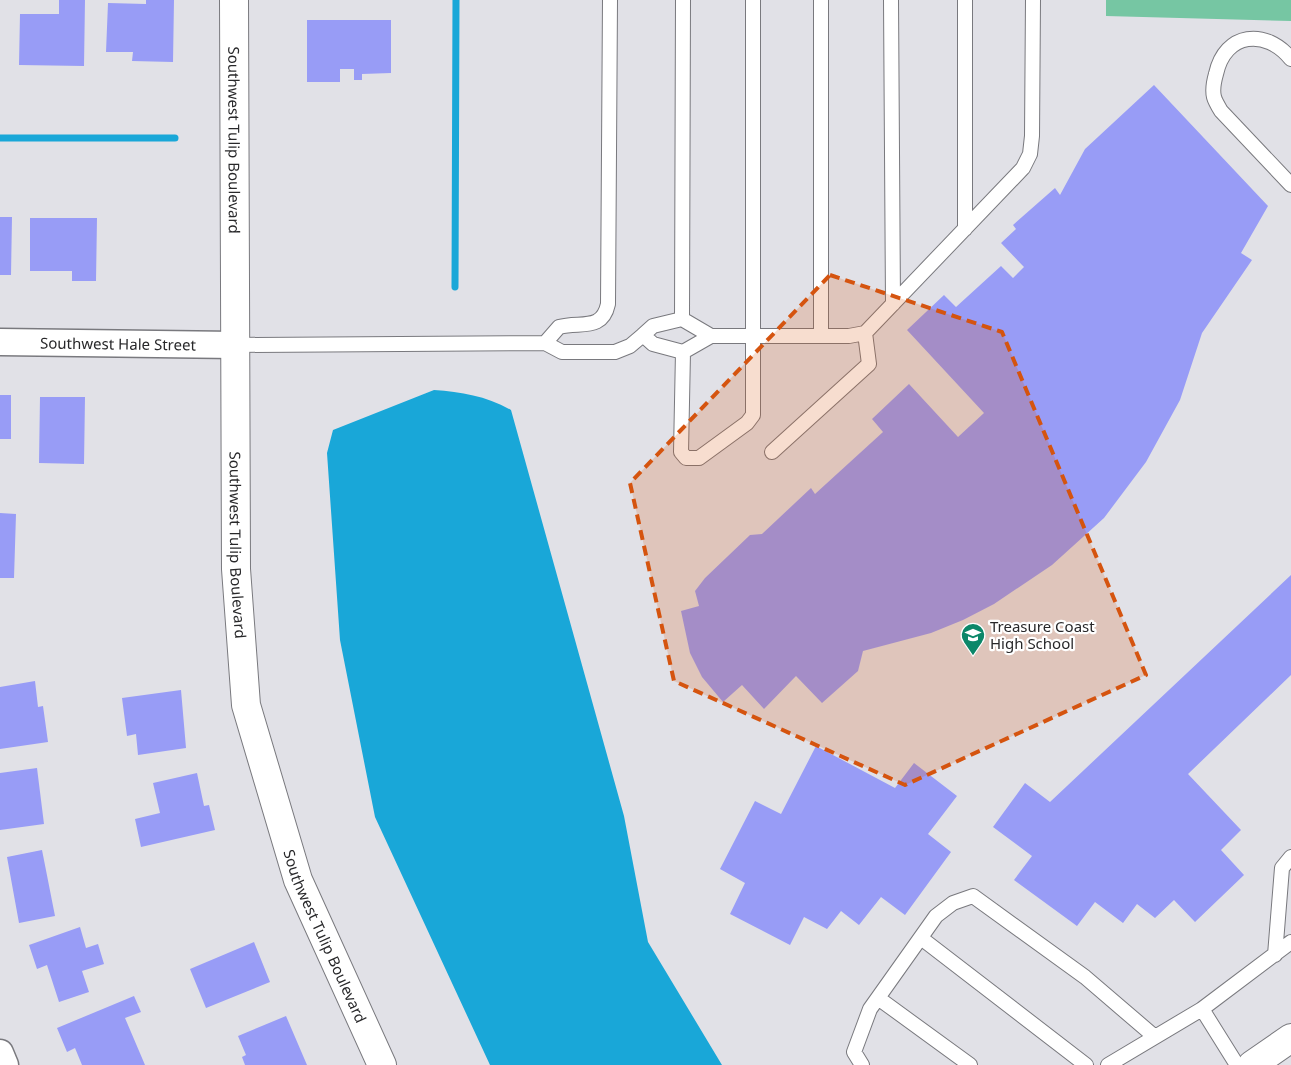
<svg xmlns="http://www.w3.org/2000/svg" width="1291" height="1065" viewBox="0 0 1291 1065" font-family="'Noto Sans',sans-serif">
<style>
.green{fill:#76c6a3}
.water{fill:#19a7d8}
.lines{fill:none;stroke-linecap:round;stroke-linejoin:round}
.stream{stroke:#19a7d8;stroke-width:7}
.building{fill:#989cf6}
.service-casing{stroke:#79797e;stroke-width:16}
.minor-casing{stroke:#79797e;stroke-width:29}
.tertiary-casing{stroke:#79797e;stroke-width:30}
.service{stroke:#fff;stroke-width:14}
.minor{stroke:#fff;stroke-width:26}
.tertiary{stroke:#fff;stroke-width:28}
.marked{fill:#d5540f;fill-opacity:0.2;stroke:#d5540f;stroke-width:4;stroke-dasharray:10 6;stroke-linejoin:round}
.labels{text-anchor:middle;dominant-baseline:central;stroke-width:4.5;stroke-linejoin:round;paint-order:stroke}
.street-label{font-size:15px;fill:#28282a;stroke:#fff}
.poi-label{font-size:15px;fill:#28282a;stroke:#fff;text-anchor:start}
</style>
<rect width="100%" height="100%" fill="#e1e1e7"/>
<!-- green -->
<path class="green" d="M1106,0h185v21l-185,-5z"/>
<!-- water -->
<path class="water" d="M434,390c28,2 52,6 77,20l113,406 24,126 74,123h-232l-115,-248 -35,-177 -13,-187 6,-23z"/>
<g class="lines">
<!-- stream -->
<path class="stream" d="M0,138h175
M455,287l1,-287"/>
</g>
<!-- building -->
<path class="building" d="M59,0h26l-1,66 -65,-1 1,-51h39z
M146,0h28l-1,62 -41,-1 1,-9h-27l2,-49 38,1z
M307,20h84v53l-29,1v6h-8v-11h-14v13h-33z
M1154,85l114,121 -27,47 11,7 -50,73 -22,67 -34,62 -42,56 -52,47 -58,39 -31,16 -32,13 -68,18 -5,20 -36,32 -26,-27 -32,33 -22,-24 -19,17 -21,-25 -12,-24 -9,-42 18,-5 -4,-15 10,-13 45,-43 12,-1 49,-46 4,6 68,-62 -11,-13 37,-35 49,53 26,-24 -77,-83 37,-35 12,12 45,-41 12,12 11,-11 -23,-24 15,-14 -3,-4 42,-37 5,7 25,-46z
M0,217h12l-1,58h-11z
M30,218h67l-1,63h-24v-10h-42z
M0,395h11v44h-11z
M40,397h45l-1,67 -45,-1z
M0,513l16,1 -2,64h-14z
M1291,575v100l-103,99 53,56 -20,20 23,25 -49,47 -21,-22 -19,18 -18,-14 -14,19 -28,-21 -18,24 -63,-46 18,-24 -39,-29 32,-44 25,19z
M35,681l3,26 5,-1 5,36 -48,7v-62z
M181,690l5,58 -48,7 -2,-21 -9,2 -5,-38z
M816,746l79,42 19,-25 43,33 -29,38 23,18 -46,63 -24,-18 -22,28 -18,-14 -14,18 -23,-12 -14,28 -60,-31 15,-31 -25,-14 35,-68 26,13z
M37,768l7,56 -44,6v-57z
M197,773l7,33 5,-1 6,25 -74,17 -6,-28 25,-6 -7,-30z
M42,850l13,66 -36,7 -12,-66z
M80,927l6,21 12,-4 6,20 -22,7 7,21 -30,10 -12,-37 -10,4 -8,-24z
M254,942l16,40 -64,26 -16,-39z
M134,996l7,16 -16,6 20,47h-63l-7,-17 -8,4 -10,-24z
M286,1016l21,49h-62l-3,-8 4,-2 -8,-19z"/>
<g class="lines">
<!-- service casing -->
<g class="service-casing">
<path id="service" d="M891,0l2,304
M1291,59c-25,-31 -66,-27 -75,15 -2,7 -4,15 -2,23 1,4 4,9 7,14l70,74
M965,229v-229
M682,319l1,-319
M643,335l10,-9 29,-7 29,17
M821,335v-335
M545,343l14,-16c21,-6 43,5 49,-23l2,-304
M235,345l310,-2 17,9h53l15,-6 13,-11 10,9 30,8 28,-16h138l16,-3 158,-165 7,-14 2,-18 1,-136
M683,352l-2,100 5,6h13l48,-35 6,-8v-415
M772,452l97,-88 -4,-31
M921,938l165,127
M1275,955l7,-87 9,-11
M878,998l92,67
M1202,1009l89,-67
M862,1065l-8,-13 16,-43 66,-93 17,-13 20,-7 112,81 70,60
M1108,1065l94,-56 35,56"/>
</g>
<!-- minor casing -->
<g class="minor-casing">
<g id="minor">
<path id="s1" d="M0,342l235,3"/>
<path d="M0,1053l5,12"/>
</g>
</g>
<!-- tertiary casing -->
<g class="tertiary-casing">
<g id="tertiary">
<path id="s2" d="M234,0l2,569 10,136 52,175 84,185"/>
<path d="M1252,1065l39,-27"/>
</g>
</g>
<!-- service -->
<use href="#service" class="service"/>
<!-- minor -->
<use href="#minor" class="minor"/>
<!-- tertiary -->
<use href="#tertiary" class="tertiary"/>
</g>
<!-- marked area -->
<path class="marked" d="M830,275l172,57 144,343 -241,110 -231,-104 -44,-198z"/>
<!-- icons -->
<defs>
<g id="school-pin" transform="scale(1.25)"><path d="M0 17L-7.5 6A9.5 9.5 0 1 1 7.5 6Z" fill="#0c8769" stroke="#fff"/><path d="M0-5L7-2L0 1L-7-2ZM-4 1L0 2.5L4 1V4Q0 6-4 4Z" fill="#fff"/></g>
</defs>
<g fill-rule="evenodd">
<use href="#school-pin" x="973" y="635"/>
</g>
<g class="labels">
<!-- street labels -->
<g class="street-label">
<text stroke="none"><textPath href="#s2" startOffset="140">Southwest Tulip Boulevard</textPath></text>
<text stroke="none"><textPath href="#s1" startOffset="118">Southwest Hale Street</textPath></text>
<text stroke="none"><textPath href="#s2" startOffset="545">Southwest Tulip Boulevard</textPath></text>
<text stroke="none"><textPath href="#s2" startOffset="950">Southwest Tulip Boulevard</textPath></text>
</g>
<!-- poi labels -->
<g class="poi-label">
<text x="990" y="626">Treasure Coast<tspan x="990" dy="17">High School</tspan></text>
</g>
</g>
</svg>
